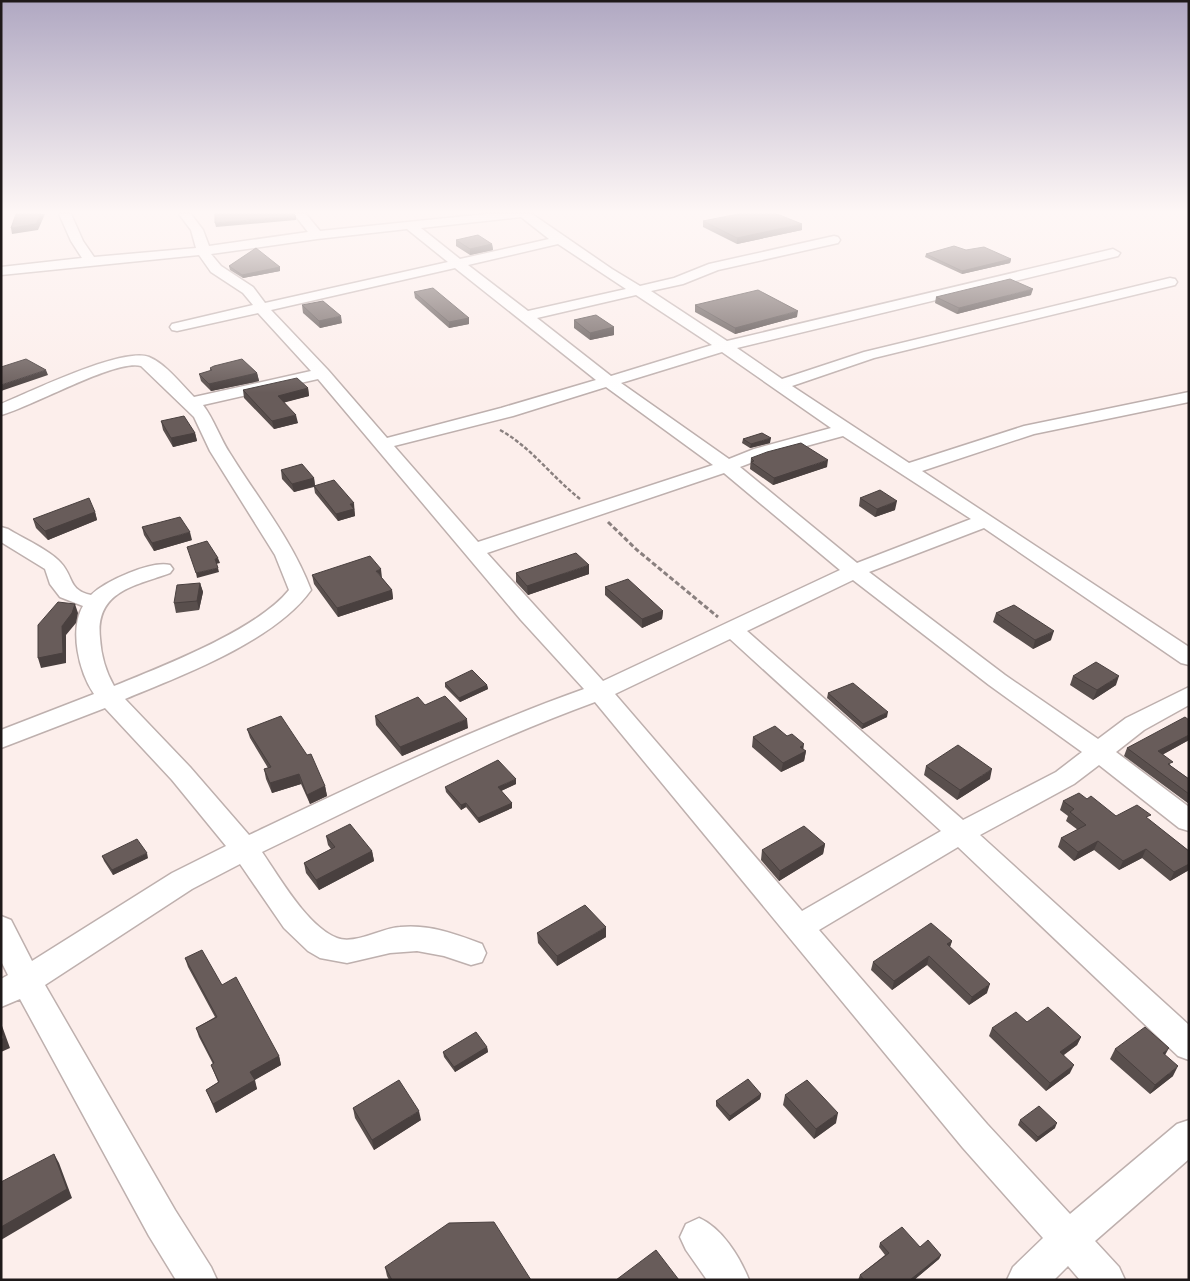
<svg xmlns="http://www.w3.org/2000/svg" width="1190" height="1281" viewBox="0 0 1190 1281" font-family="Rubik,sans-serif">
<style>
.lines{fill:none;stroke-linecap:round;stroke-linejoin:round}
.street-casing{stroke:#beb0ae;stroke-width:3}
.path-far1{stroke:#8a807f;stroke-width:2.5;stroke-dasharray:4 2;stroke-linecap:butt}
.path{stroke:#8a807f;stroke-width:3;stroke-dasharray:5 2.5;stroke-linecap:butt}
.street{fill:#fff;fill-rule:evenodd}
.wall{fill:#594f4d}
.shaded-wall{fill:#49403f}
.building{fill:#685c5a;stroke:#49403f}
</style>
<rect width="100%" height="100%" fill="#fceeeb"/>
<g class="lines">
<!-- street casing -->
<g class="street-casing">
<path id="street" d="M59,214h12l12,27 11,16 102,-9 -5,-18 -12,-16h12l12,16 6,16 99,-14 -14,-18h12l14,17 166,-17h46l80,55 28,17 34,-8 35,-14 125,-28 4,1 2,3 -2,3 -120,27 -35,14 -32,7 76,50 386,-92 7,4 -2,3 -381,92 45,31 82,-27 306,-74 5,1 2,3 -2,3 -301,73 -82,28 117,77 115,-37 165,-34v10l-155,32 -112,37 267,176v18l-8,-2 -197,-135 -115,44 136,103 93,64 28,-21 63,-31v18l-45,25 -28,22 73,55v24l-10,-3 -80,-63 -25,19 -94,51 209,190v35l-11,-4 -220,-209 -139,83 168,194 83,90 107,-90 12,-4v39l-94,82 24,26 6,13h-45l-12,-14 -14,14h-47l6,-13 30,-29 -80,-90 -368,-446c-115,42 -223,97 -333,150 18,26 45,74 75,86 18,7 44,-10 63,-11 29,-3 56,7 82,17l4,9 -4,9 -11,3 -27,-9 -27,-5 -27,2 -43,10 -27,-5 -12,-7 -24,-23 -44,-64 -48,25 -147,96 130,225 36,57 6,13h-41l-27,-44 -129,-237 -19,8v-28l7,-4 -7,-14v-45l10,4 21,41 140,-88 54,-27 -54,-66 -67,-72 -104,40v-18l93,-36c-15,-22 -25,-64 -11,-88l-23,-9 -10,-13 -5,-15 -44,-27v-15l7,2c14,9 42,21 53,34 13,14 7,27 30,32 14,-14 61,-35 79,-30l3,4 -3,4c-35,13 -75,18 -70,65 1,17 6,34 14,48 49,-20 143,-56 175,-96l-14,-35 -65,-104 -16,-34 -53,-51c-26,-7 -109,41 -140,49v-11c29,-12 121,-57 148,-47 17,7 32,27 45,40l117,-26 -53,-58 -81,18 -5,-1 -2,-3 2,-3 81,-19 -10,-12 -32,-21 -12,-17 -198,20v-8l81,-9 -11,-17zM521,217l28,22 -89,20 -39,-31zM407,229l41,33 -183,41 -12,-16 -32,-21 -10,-12 106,-15zM558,244l68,45 -98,22 -60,-46zM455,268l141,112 -95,28 -114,30 -59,-68 -57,-60zM636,295l76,50 -101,31 -74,-58zM722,352l109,76 -77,21 -25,10 -108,-76zM318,379l203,241 63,69c-115,41 -225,94 -335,146l-59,-68 -65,-68c56,-23 150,-58 186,-109 -19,-50 -52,-90 -80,-135 -11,-16 -16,-34 -28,-50zM606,387l107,78 -235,77 -84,-96 119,-30zM843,436l128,83 -114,44 -117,-96 26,-10zM724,473l116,97 -237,111 -116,-128zM853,580l136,105 93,67 -26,20 -93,48 -216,-189zM730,639l211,192 -139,80 -187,-217z
M699,1218c23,10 41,39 50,62h-42l-21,-30 -6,-13 6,-13z"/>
</g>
<!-- path-far1 -->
<path class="path-far1" d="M500,430c31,17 52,47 80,69"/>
<!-- path -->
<path class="path" d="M608,522l29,28 81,67"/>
<!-- street -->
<use href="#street" class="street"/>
</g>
<!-- wall -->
<path class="wall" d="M703,221l99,9 -65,14 -34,-17z
M456,240l36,4 1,6 -23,5 -14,-9z
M966,250l45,9 -1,4 -48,11 -37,-17 1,-3z
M229,266l51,1v4l-37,7 -13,-8z
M414,292l55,26v6l-20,4 -34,-30z
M1031,295l-74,19 -22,-11 1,-6z
M302,305l40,18 -22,5 -17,-15z
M695,305l102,12 -62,17 -40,-22z
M574,320l40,7v8l-24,5 -16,-12z
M210,368l47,5 2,8 -48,10 -10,-10 -2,-7 11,-3z
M308,388l1,8 -25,6 14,21 -24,6 -30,-31 -1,-8z
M161,421l34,12 2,8 -24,6 -10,-17z
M743,439l27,4 -20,5 -8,-5z
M751,458l76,9 -54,18 -23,-16z
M281,470l33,8 1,8 40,24h-1l1,6 -17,5 -23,-28 -1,-6 -20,5 -12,-13z
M860,498l35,12 -20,7 -16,-11z
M95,512l2,8 -49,20 -12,-12 -3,-9z
M142,527l50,13 -38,11 -10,-16z
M516,573l73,1 -61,21 -12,-13z
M312,575l70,3 10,12 1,9 -55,18 -24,-33z
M200,583l3,9 -4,18 -23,3 -2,-10z
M605,587l58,24 -1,8 -20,9 -37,-33z
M996,613l55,27 -18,9 -40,-27z
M1073,676l43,9 -23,15 -23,-15z
M445,683l42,2 1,4 -28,13 -15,-15z
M828,693l59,24 -25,12 -35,-31z
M425,705l43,23 -66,28 -26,-31 -1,-9z
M1189,720v20l-26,14 8,12 18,13v25l-65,-48 3,-8z
M247,729l78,57 2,10 -17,8 -9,-20 -29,9 -6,-14 -2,-10 4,-1 -18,-30z
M753,737l50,13 3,1 -2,10 -23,11 -29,-25z
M926,766l64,13 -33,21 -33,-25z
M516,784l-15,7 11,12v5l-33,15 -13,-16 -5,3 -15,-18 -1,-5z
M1087,799l29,17 33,4 40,31v19l-19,11 -28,-23 -23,12 -25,-20 -20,11 -16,-14 3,-9 17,-8 -12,-9 2,-5 -8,-6 3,-9z
M326,836l46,15 2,10 -55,29 -13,-17 -2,-10 27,-14 -3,-4z
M825,844l-2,10 -44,27 -18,-21 1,-10z
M102,856l46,2 -35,17 -9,-14z
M537,933l69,4 -49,29 -19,-23z
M952,941l-2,6 37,46 -18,12 -42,-40 -35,25 -21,-20 2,-8z
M185,958l37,27 57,71 2,9 -27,15 3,9 -41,24 -10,-23 12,-8 -7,-17 2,-1 -14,-27 -3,-9 19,-11 -27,-50z
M1027,1022l54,15 -4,8 -13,10 6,18 -24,18 -57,-55 3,-8z
M487,1047l1,5 -33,20 -11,-15 -1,-5z
M1115,1049l58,27 -23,18 -40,-35z
M761,1094l-1,5 -31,22 -13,-15v-5z
M785,1095l51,28 -22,16 -31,-34z
M353,1108l68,12 -47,30 -19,-32z
M1020,1120l35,8 -19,14 -18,-17z
M880,1243l40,4 21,8 -2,4 -25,21h-56l2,-5 25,-20 -6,-8z
M385,1267l146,13h-142l-2,-4z"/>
<!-- shaded-wall -->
<path class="shaded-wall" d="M41,214h4l-7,16 -26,4 -1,-6z
M296,216v4l-80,7 -1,-4z
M802,224v6l-65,14v-6z
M492,244l1,6 -23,5v-6z
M1011,259l-1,4 -48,11v-3z
M280,267v4l-37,7 -1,-3z
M1033,289l-2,6 -74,19 2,-6z
M798,311l-1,6 -62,17v-6z
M341,316l1,7 -22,5 -1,-7z
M469,318v6l-20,4v-6z
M614,327v8l-24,5v-7z
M46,370l2,5 -47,16v-6z
M257,373l2,8 -48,10 -2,-7z
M308,388l1,8 -30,8 -1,-8z
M296,415l2,8 -24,6 -2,-8z
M195,433l2,8 -24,6 -2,-9z
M771,438l-1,5 -20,5 1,-4z
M828,460l-1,7 -54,18 1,-7z
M314,478l1,8 -21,6 -2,-8z
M897,501l-2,9 -20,7 2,-8z
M354,503l1,13 -17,5 -2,-7 14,-10z
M95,512l2,8 -49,20 -3,-9z
M190,532l2,8 -38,11 -2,-8z
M218,558l2,5 -4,1 -1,-5z
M589,565v9l-61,21 -1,-9z
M218,568l1,4 -22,6 -1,-5z
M381,569l1,9 -6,-7z
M200,583l3,9 -4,18 -2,-9z
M392,590l1,9 -55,18 -1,-9z
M75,604l3,9 -2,10 -10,12v28l-25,5 -3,-10 24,-32z
M663,611l-1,8 -20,9v-9z
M1054,631l-3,9 -18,9 2,-9z
M1119,676l-3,9 -23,15 4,-10z
M487,685l1,4 -28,13 -1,-4z
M888,712l-1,5 -25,12 1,-5z
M467,719l1,9 -66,28 -2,-9z
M1189,735v5l-34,19 3,-8z
M804,744l-1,8 3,-1 -2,10 -23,11 2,-9 17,-16z
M992,769l-2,10 -33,21 3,-10z
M299,774l2,10 -29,9 -2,-10z
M516,779v5l-17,8 -1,-5z
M325,786l2,10 -17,8 -3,-9z
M466,803v4l-5,3v-5z
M512,803v5l-33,15 -1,-5z
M1098,841l-4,9 -20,11 4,-9z
M825,844l-2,10 -44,27 1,-10z
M1146,849l-4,9 -23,12 4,-9z
M372,851l2,10 -55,29 -3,-10z
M147,853l1,5 -35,17 -1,-5z
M1189,864v6l-19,11 4,-9z
M606,927v10l-49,29v-10z
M952,941l-3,8 -2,-5z
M929,956l-2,9 -35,25 2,-9z
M990,984l-3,9 -18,12 3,-8z
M1,1023l9,25 -9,4z
M1081,1037l-4,8 -21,15 4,-8z
M487,1047l1,5 -33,20 -1,-5z
M1169,1048l-5,9 -1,-4z
M279,1056l2,9 -28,16 -3,-9z
M1074,1065l-4,8 -24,18 4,-8z
M1178,1066l-5,10 -23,18 5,-9z
M255,1080l2,9 -41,24 -3,-9z
M761,1094l-1,5 -31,22 1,-5z
M419,1111l2,9 -47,30 -2,-10z
M838,1113l-2,10 -22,16 2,-10z
M1057,1123l-2,5 -19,14 2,-5z
M54,1154l5,9 13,35 -71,42v-13z
M941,1255l-2,4 -25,21h-4z"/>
<!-- building -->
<path class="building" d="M16,214h25l-5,10 -25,4z
M215,214h79l2,2 -81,7z
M738,214h39l25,10 -65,14 -34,-17z
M478,235l14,9 -22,5 -14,-9z
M954,246l12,4 18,-3 27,12 -49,12 -36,-17z
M256,248l24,19 -38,8 -13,-9z
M1010,279l23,10 -74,19 -23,-11z
M433,288l36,30 -20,4 -35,-30z
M758,290l40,21 -63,17 -40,-23z
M323,301l18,15 -22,5 -17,-16z
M596,315l18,12 -24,6 -16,-13z
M26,359l20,11 -45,15v-18z
M242,359l15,14 -48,11 -10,-10 13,-4 -2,-2 4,-2z
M297,378l11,10 -30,8 18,19 -24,6 -29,-31z
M184,416l11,17 -24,5 -10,-17z
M762,433l9,5 -20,6 -8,-5z
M801,443l27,17 -54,18 -23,-16 3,-1 -3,-3 16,-6z
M302,464l12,14 -22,6 -11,-14z
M334,480l20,23 -4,1 4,5 -18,5 -22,-28z
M880,490l17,11 -20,8 -17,-11z
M89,498l6,14 -50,19 -12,-12z
M180,517l10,15 -38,11 -10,-16z
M207,541l11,17 -3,1 3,9 -22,5 -9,-26z
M576,553l13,12 -62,21 -11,-13z
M370,556l11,13 -5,2 16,19 -55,18 -25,-33z
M628,579l35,32 -21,8 -37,-32z
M200,583l-3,18 -23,2 3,-18z
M58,602l17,2 -3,9 -10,13 1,27 -25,5v-33z
M1014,605l40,26 -19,9 -39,-27z
M1096,662l23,14 -22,14 -24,-14z
M472,670l15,15 -28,13 -14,-15z
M853,683l35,29 -25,12 -35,-31z
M445,696l22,23 -67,28 -25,-31 43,-19 7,8z
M281,716l26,39 4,-1 14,32 -18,9 -8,-21 -29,9 -6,-14 7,-2 -24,-38z
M1185,717l4,3v15l-31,16 15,11 -5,2 21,15v15l-62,-46z
M775,726l12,10 5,-2 12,10 -4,3 6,4 -23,12 -30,-26z
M958,745l34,24 -32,21 -34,-24z
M498,760l18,19 -18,8 14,16 -34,15 -12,-15 -5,2 -16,-18z
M1079,793l8,6 4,-3 25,20 21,-11 14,10 -5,2 43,34v13l-15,8 -28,-23 -23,12 -25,-20 -20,11 -17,-14 25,-13 -16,-13 4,-3 -11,-8z
M350,824l22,27 -56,29 -12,-17 31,-16 -9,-11z
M804,826l21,18 -45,27 -18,-21z
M137,839l10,14 -35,17 -10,-14z
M585,905l21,22 -49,29 -20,-23z
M931,923l21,18 -5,3 43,40 -18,13 -43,-41 -35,25 -21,-19z
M202,950l20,35 14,-8 43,79 -29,16 5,8 -42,24 -7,-14 13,-8 -8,-17 3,-2 -18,-35 21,-11 -32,-59z
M1048,1007l33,30 -21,15 14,13 -24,18 -58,-55 24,-16 11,10z
M1145,1027l24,21 -6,5 15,13 -23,19 -40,-36z
M1,1029l3,9 -3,2z
M476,1032l11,15 -33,20 -11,-15z
M748,1079l13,15 -31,22 -14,-15z
M399,1080l20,31 -47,29 -19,-32z
M807,1080l31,33 -22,16 -31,-34z
M1039,1106l18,17 -19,14 -18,-17z
M54,1154l13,35 -66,38v-45z
M494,1222l37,58h-139l-7,-13 64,-44z
M902,1227l18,20 8,-7 13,15 -31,25h-46l-4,-5 29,-22 -9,-10z
M656,1250l23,30h-63z"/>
<!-- sky -->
<linearGradient id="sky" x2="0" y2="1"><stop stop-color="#b0a8c2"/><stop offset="0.54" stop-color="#fef7f6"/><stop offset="1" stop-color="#fef7f6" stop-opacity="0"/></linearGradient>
<rect width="1190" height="393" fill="url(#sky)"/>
<!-- border -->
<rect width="1190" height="1281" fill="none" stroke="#1e1919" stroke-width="5"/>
</svg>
